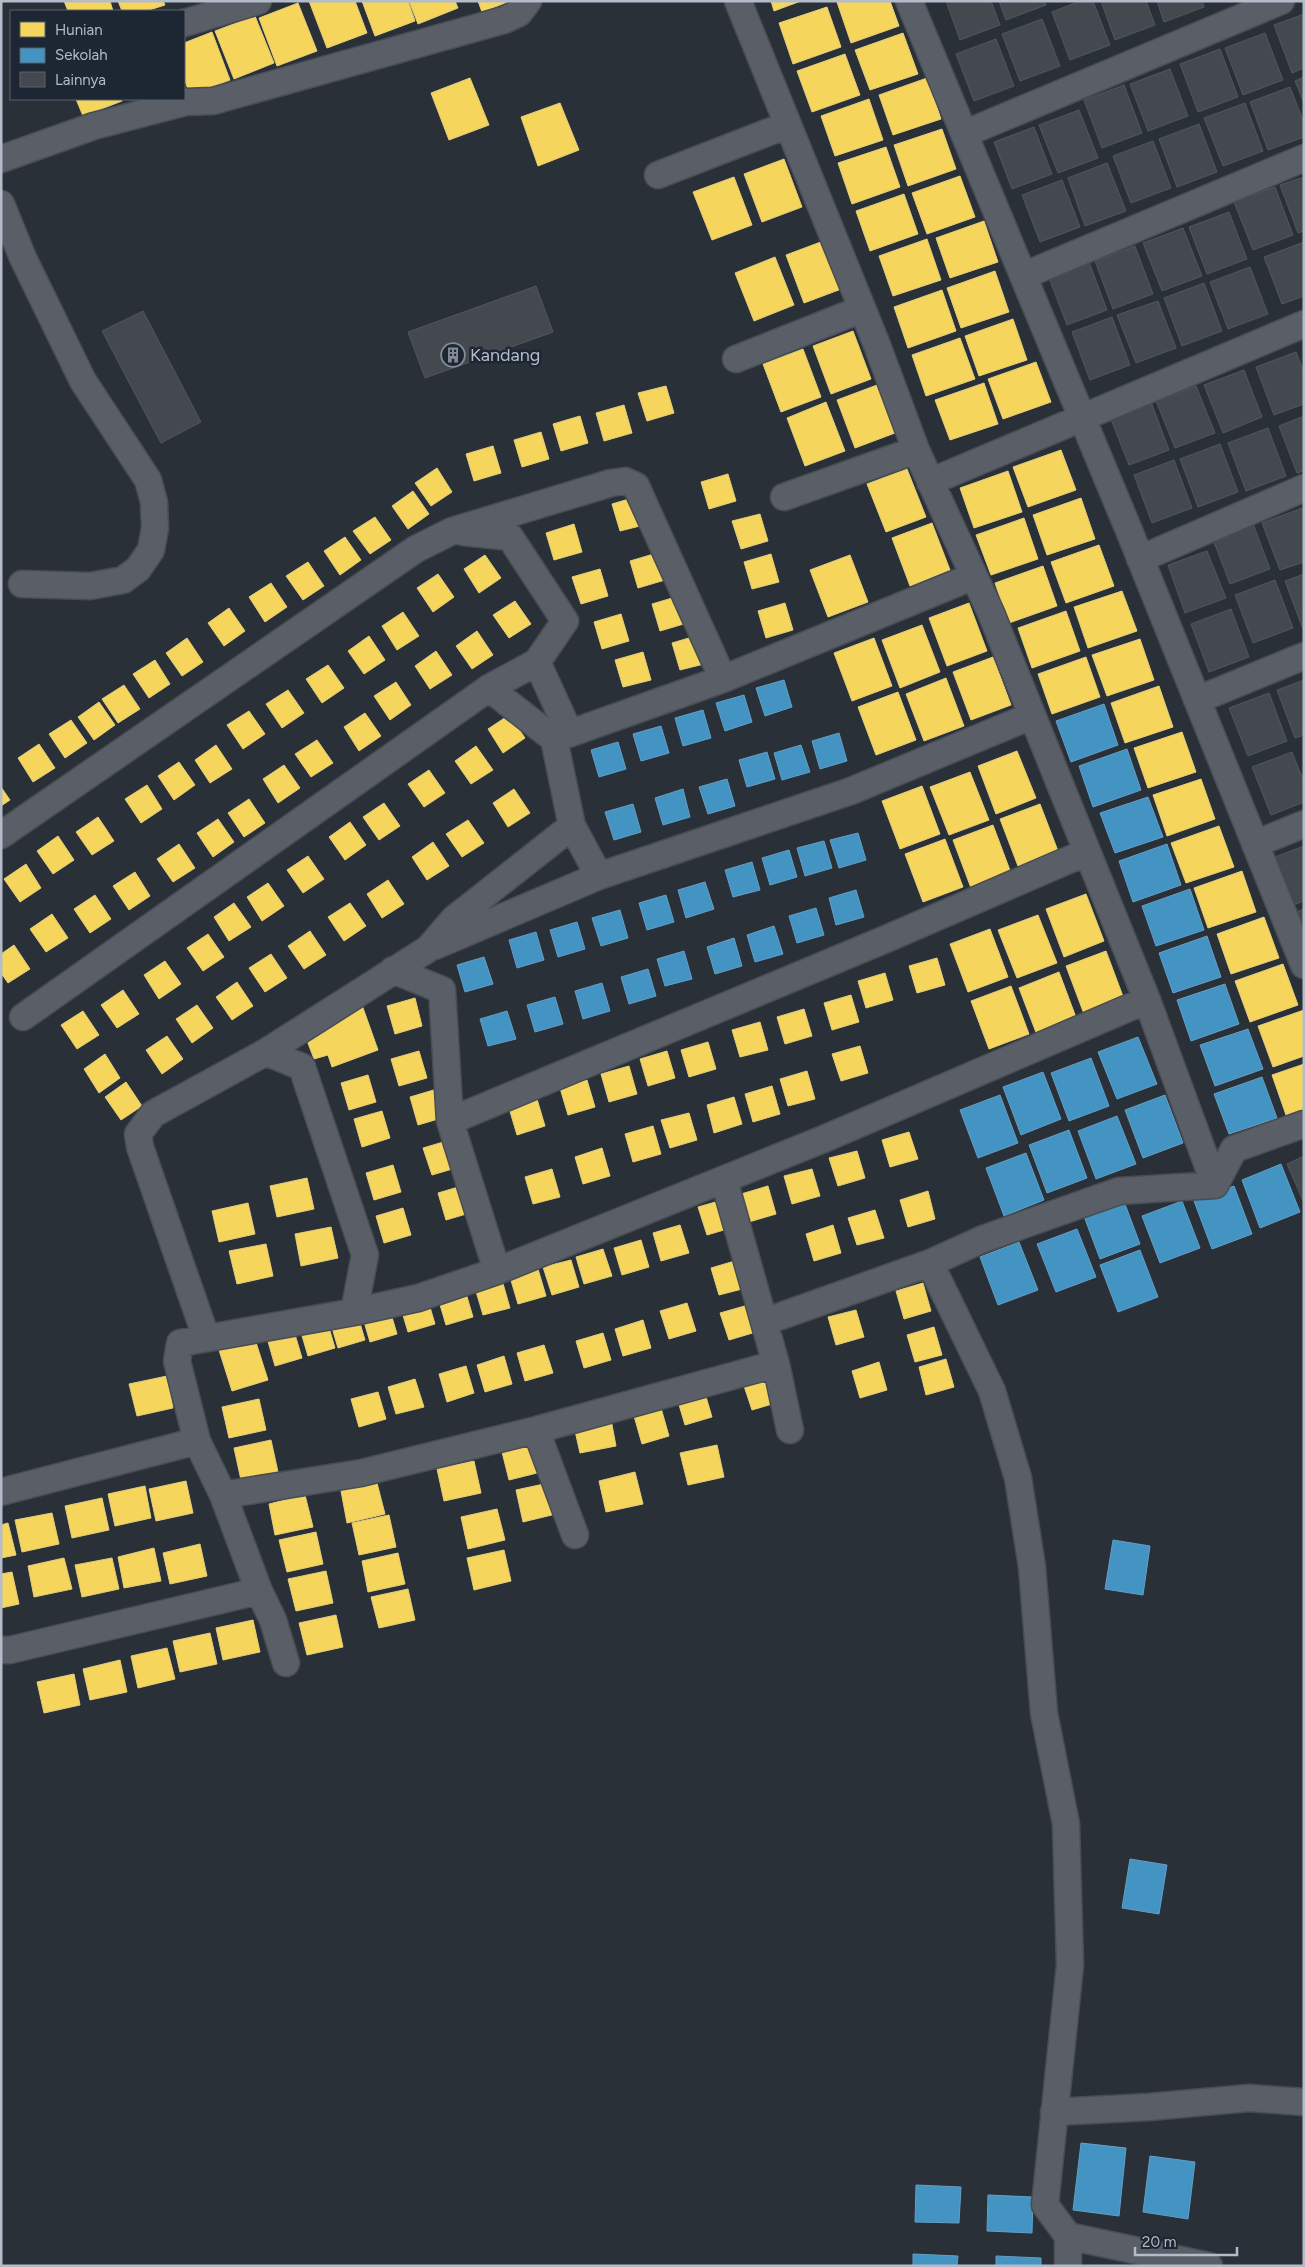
<svg xmlns="http://www.w3.org/2000/svg" width="1305" height="2267" viewBox="0 0 1305 2267" font-family="Figtree,sans-serif">
<style>
.homes{fill:#f6d55c;stroke:#e2ce7d}
.schools{fill:#4393c3;stroke:#659fc5}
.building{fill:#444950;stroke:#52575f}
.lines{fill:none;stroke-linecap:round;stroke-linejoin:round}
.street-casing{stroke:#484c53;stroke-width:29}
.street{stroke:#5a5e66;stroke-width:26}
.labels{text-anchor:middle;dominant-baseline:central;stroke-width:5;stroke-linejoin:round;paint-order:stroke}
.poi-label{font-size:18px;fill:#b4bcc9;stroke:#1d2633;text-anchor:start}
</style>
<rect width="100%" height="100%" fill="#2a3038"/>
<!-- homes -->
<path class="homes" d="M64,1h46l3,10h-45z
M118,1h45l2,4 -19,6h-24z
M309,1h46l12,32 -40,15z
M362,1h46l7,20 -40,15z
M409,1h46l3,7 -40,16z
M478,1h32l-28,11z
M771,1h30l-27,10z
M841,1h49l9,25 -48,17 -14,-41z
M298,3l19,48 -40,15 -18,-48z
M827,7l14,40 -48,17 -14,-41z
M255,16l19,47 -40,16 -19,-48z
M212,32l18,48 -40,15 -6,-17v-35z
M903,33l15,41 -48,16 -15,-40z
M845,54l15,41 -48,17 -15,-41z
M470,78l19,47 -40,15 -18,-47z
M927,78l14,41 -48,16 -14,-40z
M76,99h45l1,2 -39,15z
M869,99l14,41 -48,16 -14,-40z
M560,103l19,47 -41,16 -17,-49z
M942,129l14,40 -48,17 -14,-41z
M886,147l14,40 -48,17 -14,-41z
M784,159l18,48 -40,15 -18,-48z
M960,176l15,41 -48,17 -15,-41z
M734,177l18,48 -40,15 -19,-48z
M904,194l14,40 -48,17 -14,-40z
M984,221l14,41 -48,16 -14,-40z
M927,239l14,41 -48,16 -14,-40z
M826,240l18,48 -40,15 -18,-48z
M775,257l19,48 -40,16 -19,-48z
M995,271l14,41 -48,16 -14,-40z
M942,290l14,41 -48,17 -14,-41z
M1013,319l14,41 -48,16 -14,-40z
M853,331l18,48 -40,15 -18,-48z
M960,338l15,41 -49,17 -14,-41z
M803,349l18,48 -40,15 -18,-48z
M1036,362l15,40 -48,17 -15,-40z
M984,383l14,41 -48,16 -15,-40z
M877,385l18,48 -40,15 -18,-48z
M666,386l8,27 -27,8 -9,-28z
M826,402l19,49 -40,15 -18,-48z
M624,405l8,28 -28,8 -8,-28z
M580,416l8,27 -27,8 -8,-27z
M541,432l8,27 -27,8 -8,-27z
M493,446l8,27 -27,8 -8,-27z
M1061,450l15,40 -48,17 -15,-40z
M437,468l15,24 -21,14 -16,-23z
M907,469l19,48 -40,15 -19,-48z
M1008,471l14,41 -48,16 -14,-40z
M728,474l8,27 -27,8 -8,-27z
M413,491l16,23 -21,15 -16,-23z
M639,496l9,28 -28,7 -8,-27z
M1081,498l14,41 -48,16 -14,-40z
M760,514l8,27 -27,8 -9,-28z
M375,517l16,23 -21,14 -17,-23z
M1024,518l14,41 -47,16 -15,-40z
M932,523l18,47 -40,16 -18,-48z
M574,524l8,28 -28,8 -8,-27z
M345,537l16,23 -21,15 -16,-24z
M1099,545l15,41 -48,17 -15,-41z
M657,553l8,27 -27,8 -8,-27z
M771,554l8,28 -27,7 -8,-27z
M485,555l16,23 -22,15 -15,-24z
M850,555l18,47 -40,15 -18,-47z
M308,562l16,24 -21,14 -17,-24z
M1043,566l14,40 -48,17 -14,-40z
M600,569l8,27 -27,8 -9,-27z
M438,574l16,23 -21,15 -16,-24z
M271,583l16,24 -22,15 -16,-25z
M1122,591l15,40 -49,17 -14,-41z
M679,596l8,27 -27,8 -8,-27z
M515,601l16,23 -22,14 -16,-23z
M785,603l8,27 -27,8 -8,-27z
M969,603l18,48 -40,15 -18,-48z
M229,608l16,23 -21,15 -16,-23z
M1066,611l14,40 -48,17 -14,-40z
M403,612l16,24 -22,14 -15,-24z
M621,614l8,27 -27,8 -8,-27z
M922,625l18,47 -40,16 -18,-48z
M477,631l16,24 -21,14 -16,-23z
M699,635l9,28 -28,7 -8,-27z
M369,636l16,24 -21,14 -16,-23z
M187,638l16,24 -21,14 -16,-23z
M874,638l18,48 -40,15 -18,-48z
M1140,639l14,41 -47,16 -15,-41z
M436,651l16,24 -22,14 -15,-23z
M643,652l8,28 -28,7 -8,-27z
M993,657l18,48 -40,15 -18,-48z
M1086,657l14,40 -48,17 -14,-40z
M155,660l15,24 -21,14 -16,-24z
M328,665l16,23 -22,15 -16,-24z
M946,678l18,48 -40,15 -18,-47z
M396,682l15,23 -21,15 -16,-24z
M124,685l16,24 -22,14 -16,-24z
M1159,686l14,41 -48,16 -14,-40z
M288,690l16,23 -22,15 -16,-24z
M898,692l18,48 -40,15 -18,-48z
M99,702l16,23 -21,15 -16,-23z
M249,711l16,23 -22,15 -16,-24z
M365,713l16,23 -22,15 -15,-24z
M509,715l16,23 -22,15 -15,-24z
M71,720l16,23 -22,15 -16,-24z
M1182,732l14,40 -48,16 -14,-40z
M317,740l16,23 -22,14 -16,-23z
M39,744l16,24 -22,14 -15,-24z
M216,745l16,24 -22,14 -15,-23z
M476,746l17,24 -22,14 -16,-23z
M1017,751l19,47 -40,16 -18,-48z
M179,762l16,23 -21,15 -16,-24z
M284,765l16,23 -22,15 -15,-24z
M429,770l16,23 -21,14 -16,-23z
M970,772l19,48 -40,15 -19,-48z
M1201,779l14,40 -48,17 -14,-41z
M147,785l15,24 -21,14 -16,-24z
M922,786l18,48 -40,15 -18,-48z
M1,787l9,13 -9,6z
M514,789l16,24 -22,14 -15,-24z
M249,799l16,24 -21,14 -16,-24z
M384,803l16,23 -21,14 -16,-23z
M1040,804l18,47 -40,15 -18,-47z
M98,817l16,24 -22,14 -16,-23z
M218,819l16,23 -21,15 -16,-24z
M468,820l16,23 -22,14 -16,-23z
M350,822l16,23 -21,15 -16,-23z
M993,825l18,48 -40,15 -18,-48z
M1219,826l15,41 -48,16 -15,-40z
M58,836l16,24 -21,14 -16,-23z
M945,839l18,48 -40,15 -18,-48z
M433,842l16,24 -22,14 -15,-23z
M179,844l16,24 -22,14 -16,-23z
M308,856l16,23 -21,14 -16,-23z
M26,864l15,24 -21,14 -16,-23z
M1242,871l14,41 -48,16 -14,-40z
M135,872l15,24 -21,14 -16,-24z
M388,880l16,24 -22,14 -15,-24z
M268,883l16,23 -22,15 -15,-24z
M1086,894l18,47 -40,16 -18,-48z
M95,895l16,24 -21,14 -16,-24z
M234,903l17,24 -22,14 -15,-24z
M350,903l16,23 -22,15 -16,-24z
M52,914l16,24 -22,14 -16,-23z
M1038,915l19,48 -40,15 -19,-48z
M1264,917l15,41 -48,16 -14,-40z
M990,929l18,48 -40,15 -18,-48z
M310,931l16,24 -22,14 -16,-23z
M208,934l16,23 -21,14 -16,-23z
M14,945l16,24 -22,14 -7,-10v-19z
M1106,951l18,48 -40,15 -18,-48z
M271,954l16,24 -22,14 -16,-24z
M937,958l8,27 -28,8 -8,-27z
M165,961l16,23 -22,15 -15,-24z
M1283,964l15,41 -48,17 -15,-41z
M1059,972l18,48 -40,15 -18,-47z
M885,973l8,27 -27,8 -8,-27z
M237,982l16,24 -21,14 -16,-23z
M1011,986l18,48 -40,15 -18,-48z
M123,990l16,24 -22,14 -16,-23z
M851,995l8,27 -27,8 -8,-27z
M415,998l7,28 -27,8 -8,-28z
M197,1005l16,23 -21,15 -16,-24z
M362,1005l16,45 -46,17 -4,-12 -14,4 -8,-21 19,-6 -5,-12z
M804,1009l8,27 -27,8 -8,-27z
M1304,1010v46l-31,11 -15,-41z
M83,1011l16,24 -22,14 -16,-24z
M760,1022l8,28 -28,7 -8,-27z
M167,1036l16,23 -21,15 -16,-24z
M708,1042l8,27 -27,8 -8,-27z
M860,1046l8,27 -27,8 -9,-27z
M419,1051l8,27 -28,8 -8,-27z
M667,1051l8,27 -27,8 -8,-27z
M105,1054l15,24 -21,15 -15,-24z
M1304,1064v45l-18,6 -14,-40z
M629,1066l8,28 -28,8 -8,-28z
M807,1071l8,28 -27,7 -8,-27z
M368,1075l8,27 -27,8 -8,-27z
M587,1080l8,27 -27,8 -8,-27z
M126,1082l16,24 -21,14 -16,-23z
M772,1086l8,28 -27,8 -8,-28z
M437,1089l8,28 -27,8 -8,-28z
M734,1097l8,27 -28,9 -7,-28z
M537,1099l8,27 -28,9 -8,-27z
M382,1111l8,27 -28,9 -8,-28z
M689,1113l8,27 -27,8 -9,-28z
M653,1126l8,28 -28,8 -8,-28z
M909,1132l9,27 -28,8 -8,-27z
M450,1140l9,27 -27,8 -9,-27z
M602,1148l8,28 -27,8 -8,-27z
M857,1151l8,27 -27,8 -9,-28z
M393,1165l8,27 -27,8 -8,-27z
M552,1169l8,28 -27,7 -8,-27z
M812,1169l8,27 -28,8 -8,-28z
M307,1178l7,31 -37,8 -7,-31z
M465,1185l8,27 -27,8 -8,-27z
M768,1186l8,28 -27,8 -8,-28z
M928,1191l7,28 -27,8 -8,-27z
M726,1199l8,28 -27,8 -9,-28z
M248,1203l7,31 -36,8 -7,-31z
M403,1208l8,27 -27,8 -8,-27z
M875,1210l9,28 -27,7 -9,-27z
M680,1225l9,28 -28,8 -8,-28z
M833,1225l8,28 -27,8 -8,-27z
M331,1227l7,31 -37,8 -6,-32z
M641,1240l8,27 -27,8 -8,-27z
M266,1244l7,32 -36,8 -8,-33z
M603,1249l9,27 -28,8 -8,-27z
M571,1260l8,27 -27,8 -9,-28z
M738,1260l8,28 -27,7 -8,-27z
M538,1269l8,27 -28,8 -8,-27z
M502,1280l8,28 -27,7 -8,-27z
M923,1283l8,28 -27,8 -8,-28z
M465,1290l8,27 -27,8 -8,-27z
M427,1297l8,27 -27,8 -8,-27z
M687,1303l9,28 -27,8 -9,-28z
M748,1305l8,27 -27,8 -9,-27z
M389,1307l8,27 -27,8 -8,-27z
M856,1310l8,27 -28,8 -8,-28z
M357,1313l8,27 -27,8 -8,-27z
M643,1320l8,28 -28,8 -8,-27z
M327,1321l8,27 -27,8 -8,-27z
M934,1327l8,28 -27,7 -8,-27z
M294,1331l8,27 -27,8 -8,-28z
M603,1333l8,27 -27,8 -8,-27z
M254,1336l14,44 -36,11 -14,-44z
M544,1345l9,28 -28,8 -8,-28z
M504,1356l8,28 -27,8 -8,-27z
M946,1359l8,28 -28,8 -7,-28z
M879,1362l8,28 -27,8 -8,-27z
M466,1366l8,27 -27,9 -8,-28z
M771,1375l8,27 -27,8 -9,-27z
M167,1376l6,32 -36,8 -8,-32z
M415,1379l9,28 -28,7 -8,-27z
M704,1390l8,27 -27,8 -8,-27z
M378,1392l8,27 -27,8 -8,-28z
M259,1399l7,31 -37,8 -7,-31z
M661,1408l8,28 -27,8 -8,-28z
M610,1414l6,32 -36,7 -7,-31z
M271,1440l7,32 -37,8 -7,-32z
M538,1440l7,31 -36,9 -8,-32z
M717,1445l7,32 -36,8 -8,-32z
M474,1461l7,32 -37,8 -7,-32z
M635,1472l8,32 -37,8 -7,-31z
M186,1481l7,32 -37,8 -7,-32z
M553,1482l7,31 -37,9 -7,-32z
M377,1483l8,31 -38,9 -6,-32z
M145,1486l6,32 -36,8 -7,-32z
M305,1495l8,32 -38,8 -6,-31z
M102,1498l7,32 -37,8 -7,-32z
M497,1509l8,31 -37,9 -7,-32z
M52,1513l7,31 -37,8 -7,-32z
M389,1515l7,32 -37,8 -7,-32z
M8,1523l8,32 -15,3v-33z
M316,1532l7,32 -36,8 -8,-32z
M200,1544l7,32 -37,8 -7,-31z
M154,1548l7,33 -37,7 -6,-31z
M504,1550l7,31 -37,9 -7,-32z
M398,1553l7,31 -37,8 -6,-31z
M64,1558l8,31 -38,8 -6,-31z
M112,1558l7,31 -37,8 -7,-32z
M326,1571l7,32 -37,8 -8,-32z
M12,1572l7,32 -18,4v-34z
M408,1589l7,31 -36,8 -8,-31z
M336,1615l7,32 -36,8 -8,-32z
M253,1620l7,32 -37,8 -7,-32z
M210,1633l7,31 -37,8 -7,-31z
M167,1648l8,31 -37,9 -7,-32z
M120,1660l7,32 -37,8 -7,-31z
M74,1674l6,31 -36,8 -7,-31z"/>
<!-- schools -->
<path class="schools" d="M784,680l8,27 -27,9 -9,-28z
M744,695l8,27 -27,9 -9,-28z
M1104,704l14,41 -47,17 -15,-41z
M703,710l8,28 -28,8 -8,-28z
M661,726l8,27 -28,8 -8,-27z
M839,733l8,28 -27,8 -8,-28z
M618,742l8,27 -27,8 -8,-27z
M801,745l9,27 -28,8 -8,-27z
M1127,749l14,41 -48,17 -14,-41z
M767,752l8,27 -28,8 -8,-27z
M727,779l8,27 -27,8 -9,-27z
M683,789l7,28 -27,8 -8,-27z
M1148,797l15,40 -48,16 -15,-40z
M633,804l8,28 -27,8 -9,-28z
M858,833l8,27 -27,8 -9,-28z
M824,841l8,27 -27,8 -8,-28z
M1167,844l14,41 -48,17 -14,-41z
M789,850l8,27 -27,8 -8,-27z
M752,862l8,28 -27,7 -8,-27z
M705,882l9,27 -28,9 -8,-28z
M1190,889l14,41 -48,16 -14,-40z
M856,890l8,27 -28,8 -7,-27z
M666,895l8,27 -27,8 -8,-27z
M816,908l8,27 -27,8 -8,-27z
M620,910l8,28 -27,8 -9,-28z
M577,922l8,27 -27,8 -8,-27z
M774,926l9,28 -28,8 -8,-27z
M536,932l8,28 -27,8 -8,-28z
M1207,936l14,41 -48,16 -14,-40z
M734,938l8,28 -27,8 -8,-27z
M684,951l8,28 -27,7 -8,-27z
M484,957l9,27 -28,8 -8,-27z
M648,969l8,27 -27,8 -8,-27z
M602,983l8,28 -27,8 -8,-28z
M1225,984l14,40 -48,17 -14,-41z
M555,997l8,27 -28,8 -8,-27z
M507,1011l9,28 -28,7 -8,-27z
M1248,1029l15,40 -48,17 -15,-41z
M1138,1037l19,47 -40,15 -19,-47z
M1091,1058l18,48 -40,15 -18,-48z
M1043,1072l18,47 -40,16 -18,-48z
M1262,1077l15,41 -48,16 -15,-40z
M1000,1095l18,48 -40,15 -18,-48z
M1165,1095l18,48 -40,15 -18,-48z
M1117,1116l19,48 -40,15 -18,-48z
M1069,1130l18,48 -40,15 -18,-48z
M1026,1153l18,47 -40,16 -18,-48z
M1281,1164l19,48 -40,16 -18,-48z
M1234,1186l18,48 -40,15 -18,-48z
M1122,1196l18,48 -40,15 -18,-48z
M1182,1201l18,47 -40,15 -18,-47z
M1077,1229l19,48 -40,15 -19,-48z
M1019,1242l19,48 -40,15 -18,-48z
M1140,1250l18,47 -40,15 -18,-47z
M1113,1540l37,6 -7,49 -38,-6z
M1130,1859l37,6 -8,49 -37,-6z
M1081,2143l45,5 -7,68 -46,-6z
M1150,2156l45,6 -7,57 -45,-7z
M916,2185l45,2 -2,36 -44,-1z
M988,2195l45,2 -1,36 -45,-2z
M913,2254l45,2 -1,10h-44z
M996,2256l45,2v8h-45z"/>
<!-- building -->
<path class="building" d="M946,1h45l9,24 -40,15z
M999,1h46l1,4 -40,15z
M1080,1h13l17,44 -40,15 -18,-48z
M1101,1h45l9,24 -40,15z
M1157,1h45l2,6 -40,15z
M1304,14v54l-12,5 -18,-48z
M1042,19l18,47 -40,15 -18,-47z
M1265,33l18,47 -40,15 -18,-47z
M996,39l18,47 -40,15 -18,-47z
M1220,49l18,48 -40,15 -18,-48z
M1170,69l18,47 -40,15 -18,-47z
M1304,77v26l-9,-22z
M1124,85l18,48 -40,15 -18,-48z
M1290,87l14,36v14l-36,13 -18,-48z
M1245,103l18,48 -40,15 -19,-48z
M1079,110l19,48 -40,15 -19,-48z
M1199,124l18,48 -40,15 -18,-48z
M1034,127l18,47 -40,15 -18,-47z
M1153,141l18,47 -40,15 -18,-47z
M1107,163l19,48 -41,15 -17,-48z
M1304,177v54l-6,2 -18,-48z
M1062,180l18,47 -40,15 -18,-47z
M1275,187l18,48 -40,15 -19,-48z
M1229,212l18,47 -40,15 -18,-47z
M1183,228l19,48 -40,15 -19,-48z
M1304,242v54l-22,8 -18,-47z
M1135,246l18,48 -40,15 -18,-48z
M1089,262l18,48 -40,15 -18,-47z
M1250,267l18,47 -40,15 -18,-47z
M1204,283l18,48 -40,15 -18,-48z
M536,286l17,46 -128,46 -17,-46z
M1158,301l18,47 -40,15 -19,-48z
M143,311l58,111 -40,21 -59,-112z
M1112,317l18,48 -40,15 -18,-48z
M1296,352l8,21v31l-30,11 -18,-48z
M1244,370l18,47 -39,16 -19,-48z
M1196,386l19,47 -40,15 -19,-47z
M1151,402l18,48 -40,15 -19,-48z
M1304,416v55l-7,2 -18,-47z
M1268,428l18,48 -40,15 -18,-48z
M1220,444l18,48 -40,15 -18,-48z
M1174,460l18,48 -40,15 -18,-48z
M1302,508l2,5v49l-24,8 -18,-47z
M1252,521l18,48 -40,15 -18,-47z
M1207,551l19,47 -41,15 -17,-48z
M1304,574v55h-1l-18,-48z
M1275,580l18,48 -40,15 -18,-48z
M1231,609l18,48 -40,15 -18,-48z
M1304,680v55l-9,3 -18,-48z
M1269,693l18,48 -39,15 -19,-48z
M1292,752l12,30v20l-33,13 -19,-48z
M1304,846v55l-11,4 -18,-48z
M1304,909v24l-8,-21z
M1304,1156v47l-17,-39z"/>
<g class="lines">
<!-- street casing -->
<g class="street-casing">
<path id="street" d="M738,1l139,344 39,105 75,163 156,387 68,185
M909,1l221,532 174,432
M184,23l74,-22
M964,134l317,-133
M1,159l93,-33 92,-24 27,-1 291,-81 15,-7 9,-12
M658,175l129,-50
M1,204l22,54 60,123 65,99 6,22 1,26 -4,22 -13,19 -15,11 -33,6 -68,-2
M1023,276l281,-118
M736,359l126,-50
M930,482l374,-158
M784,497l132,-47
M1140,559l164,-71
M537,662l32,70
M489,688l65,51 18,87 27,50
M1197,700l107,-44
M554,739l169,-60 251,-103
M1,835l415,-286 36,-18 159,-48 14,-2 11,5 87,193
M1255,844l49,-20
M435,946l164,-70 252,-85 180,-75
M393,970l49,20 8,131 47,150
M23,1017l466,-329 48,-26 28,-41 -55,-84 -47,-5
M266,1052l36,15 63,188 -11,57
M450,1121l436,-182 201,-87
M724,1180l52,184 14,66
M930,1263l62,128 26,87 14,89 12,146 22,111 4,141 -25,240 23,31v30
M764,1322l166,-59 53,-24 136,-48 96,-6 19,-36 70,-25
M206,1337l-66,-190 -2,-13 15,-20 113,-62 162,-103 26,-30 118,-93
M536,1430l39,105
M1,1492l196,-51
M223,1495l138,-22 175,-43 240,-66
M1,1650h9l249,-59
M286,1663l-13,-43 -14,-29 -36,-96 -26,-54 -20,-80 3,-18 174,-31 64,-14 79,-27 329,-133 321,-138
M1054,2112l95,-5 100,-9 55,4
M1068,2236l141,30"/>
</g>
<!-- street -->
<use href="#street" class="street"/>
</g>
<!-- icons -->
<defs>
<g id="building-ring" transform="scale(1.25)"><circle r="9.5" fill="#1d2633" stroke="#848b96" stroke-width="1.5"/><path d="M-4-6H4V6H1V3H-1V6H-4ZM-2.5-4.3h1.7v1.8h-1.7ZM.8-4.3h1.7v1.8H.8ZM-2.5-1h1.7V.8h-1.7ZM.8-1h1.7V.8H.8Z" fill="#848b96"/></g>
</defs>
<g fill-rule="evenodd">
<use href="#building-ring" x="453" y="355"/>
</g>
<g class="labels">
<!-- poi labels -->
<g class="poi-label">
<text x="470" y="355">Kandang</text>
</g>
</g>
<!-- border -->
<rect width="1305" height="2267" fill="none" stroke="#b4bcc9" stroke-width="5"/>
<!-- legend -->
<rect x="10" y="10" width="175" height="90" fill="#1d2633" stroke="#59626f"/>
<rect x="20" y="22" width="25" height="15" fill="#f6d55c" stroke="#59626f"/>
<text x="55" y="35" font-size="15" fill="#b4bcc9">Hunian</text>
<rect x="20" y="48" width="25" height="15" fill="#4393c3" stroke="#59626f"/>
<text x="55" y="60" font-size="15" fill="#b4bcc9">Sekolah</text>
<rect x="20" y="72" width="25" height="15" fill="#444950" stroke="#59626f"/>
<text x="55" y="85" font-size="15" fill="#b4bcc9">Lainnya</text>
<!-- scale -->
<path d="M1135 2247v8h102v-8" fill="none" stroke="#b4bcc9" stroke-width="2.5"/>
<text x="1142" y="2247" font-size="15" fill="#b4bcc9" stroke="#1d2633" stroke-width="4" paint-order="stroke">20 m</text>
</svg>
